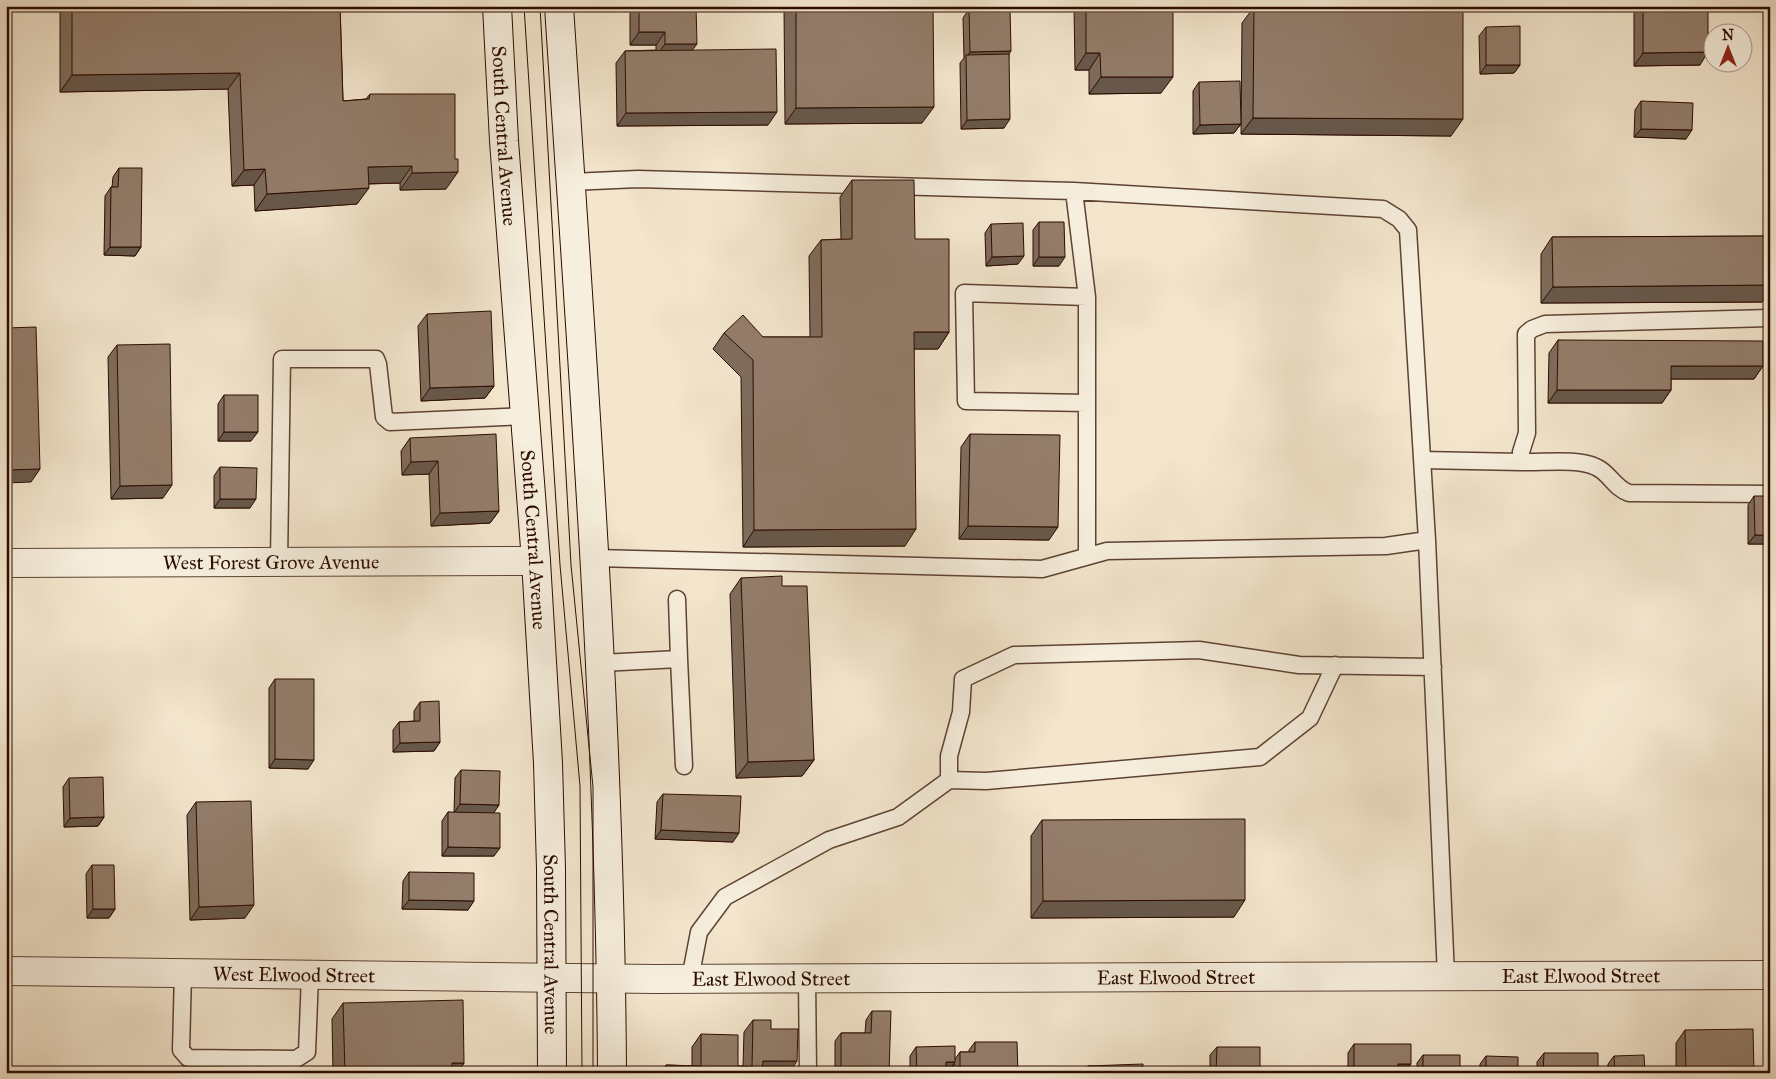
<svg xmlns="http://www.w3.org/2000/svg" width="1776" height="1079" viewBox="0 0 1776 1079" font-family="'IM FELL Great Primer',serif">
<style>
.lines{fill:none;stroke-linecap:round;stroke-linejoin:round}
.service-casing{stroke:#5d4233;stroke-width:19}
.minor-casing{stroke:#5d4233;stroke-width:30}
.tertiary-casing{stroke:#5d4233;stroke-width:30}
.secondary-casing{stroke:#2b0b00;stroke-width:30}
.service{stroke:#f7efde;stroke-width:16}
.minor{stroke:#f7efde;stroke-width:28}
.tertiary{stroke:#f7efde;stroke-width:28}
.secondary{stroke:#f7efde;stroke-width:28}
.tram{stroke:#2b0b00;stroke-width:1}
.wall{fill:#7e6c5c;stroke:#2b0b00}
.shaded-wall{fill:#67584b;stroke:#2b0b00}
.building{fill:#937d6b;stroke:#2b0b00}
.labels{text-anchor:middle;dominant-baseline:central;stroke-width:4.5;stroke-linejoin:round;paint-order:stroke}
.street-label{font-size:20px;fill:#2b0b00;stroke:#f7efde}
</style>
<rect width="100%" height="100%" fill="#f3e6cd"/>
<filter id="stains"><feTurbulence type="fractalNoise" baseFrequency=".004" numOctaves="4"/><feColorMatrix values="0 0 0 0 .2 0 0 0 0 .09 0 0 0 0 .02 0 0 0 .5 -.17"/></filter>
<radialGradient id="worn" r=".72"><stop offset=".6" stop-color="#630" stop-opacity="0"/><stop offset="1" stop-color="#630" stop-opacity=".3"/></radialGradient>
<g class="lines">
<!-- service casing -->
<g class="service-casing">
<path id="service" d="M571,182l67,-3 436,12
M1087,297l-123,-4 2,108 121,2
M1422,460l99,2v-10l6,-19 -1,-99 6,-5 13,-5 225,-6
M1521,462c21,1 56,-4 75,5 14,6 18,21 33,26l141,1
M1427,540l19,436
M595,558l447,11 65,-18 279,-5 41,-6 -19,-310 -9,-11 -16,-10 -309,-18 13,106v259
M279,562l3,-203h94l2,5 6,53 6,5 135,-6
M679,659l5,107
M601,663l78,-4 -2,-60
M1335,665l-25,53 -50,39 -274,24 -37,-1v-24l12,-44 2,-33 51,-24 185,-5 100,15 134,2
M183,973l-2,77 7,8 108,1 11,-7 3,-77
M807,978l1,95
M690,979l9,-47 26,-35 104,-57 69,-23 51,-37"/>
</g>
<!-- minor casing -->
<g class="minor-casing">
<g id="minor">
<path id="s1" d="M6,563l530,-2"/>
</g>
</g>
<!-- tertiary casing -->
<g class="tertiary-casing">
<g id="tertiary">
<path id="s2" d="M6,971l649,8 1115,-4"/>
</g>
</g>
<!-- secondary casing -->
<g class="secondary-casing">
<g id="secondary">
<path id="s3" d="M497,6l7,135 32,420 12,202 3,106 1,204"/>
<path d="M559,6c23,356 51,711 53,1067"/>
</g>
</g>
<!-- service -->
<use href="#service" class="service"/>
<!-- minor -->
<use href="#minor" class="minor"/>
<!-- tertiary -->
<use href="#tertiary" class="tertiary"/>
<!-- secondary -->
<use href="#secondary" class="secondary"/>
<!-- tram -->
<path class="tram" d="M524,6l36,559 20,221 2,287
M540,6l31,559 22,222v286"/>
</g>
<!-- wall -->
<path class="wall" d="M60,6h280l3,95 23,-2 4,-5 76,95 -46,1v-7l-31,1 -12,20 -102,7 -1,-26 -22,1 -4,-97 -168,3z
M630,6h66l-4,44 76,75 -151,1 -1,-63 9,-12 31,-1v-5h-26z
M784,6h149l-11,117 -137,1z
M1074,6h99l-12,87 -72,1v-24h-14z
M1634,6h74l-8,59 -66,1z
M1254,7l197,129 -210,-2 1,-111z
M969,9l40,45 -5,74 -43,1 -1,-66 4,-5 -1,-40z
M1486,27l34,38 -6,8 -34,1 -1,-38z
M1199,82l42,42 -7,9 -41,1v-43z
M1641,101l45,38 -52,-2 1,-27z
M119,168l22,79 -6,9 -31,-1 1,-59 6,-9h1l1,-10z
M852,180l63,59 34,93 -11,17h-24l-9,197 -162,1 -2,-170 -28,-28 11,-16 39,4h47l-1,-81 12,-16 20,-1 -1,-42z
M1039,222l20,44h-26v-36z
M991,224l27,40 -32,2 -1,-33z
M1770,236v55l-8,11 -221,1v-49l11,-17z
M427,314l67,72 -9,12 -64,3 -3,-75z
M1558,340l205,26 -9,13h-83v11l-9,13h-114l1,-50z
M117,345l46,153 -52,1 -3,-142z
M224,395l27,46h-33v-37z
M970,434l79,106 -90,-1 2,-92z
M410,438l89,73 -9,12 -59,3 -2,-52 -27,1 -1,-24z
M220,467l30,41h-36v-32z
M1754,496l16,48h-22v-39z
M741,578l41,8 32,174 -12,16 -66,2 -6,-184z
M275,679l33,90 -39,-1v-80z
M420,702l20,40 -6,9 -41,1v-22l6,-8 15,-1v-10z
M461,770l38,35 -6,8 1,43h-52v-35l6,-9 6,1 1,-35z
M69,778l35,39 -6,9 -34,1 -1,-40z
M663,794l70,48 -78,-3 2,-37z
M196,802l49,116 -55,2 -3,-105z
M1042,820l192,97 -203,1v-82z
M92,865l23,44 -6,9h-22l-1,-44z
M409,872l59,38 -66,-1 1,-28z
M343,1003l121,60 -6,10h-125l-1,-54z
M872,1011l17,62h-54v-32l6,-8h24l1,-13z
M753,1020l18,9 18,44h-128l5,-8 26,1v-19l9,-13 37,32h5l1,-34z
M1685,1030l69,43h-78v-30z
M975,1042l43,31h-64v-9l-5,7h-3v2h-36v-17l6,-9 39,12 5,-7h9v-2z
M1354,1044l51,29h-57v-20z
M1217,1047l43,26h-50v-18z
M1544,1053l54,20h-61v-11z
M1423,1055l37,18h-43v-10z
M1486,1056l32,17h-38v-9z
M1614,1056l31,17h-37v-9z
M1088,1066l55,7h-61z"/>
<!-- shaded-wall -->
<path class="shaded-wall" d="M639,32h26l-9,13h-26z
M665,44h32l-9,12h-32z
M1011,51l-6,9 -39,-2 4,-6z
M1708,52l-8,13 -66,1 9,-13z
M1086,53h14l-11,17h-14z
M1486,65h34l-6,8 -34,1z
M240,73l-12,16 -168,3 12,-17z
M1101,77h72l-12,16 -72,1z
M934,107l-12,16 -137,1 11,-16z
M777,112l-9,13 -151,1 9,-13z
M1253,118l210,1 -12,17 -210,-2z
M1010,119l-6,9 -43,1 6,-9z
M1241,124l-7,9 -41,1 7,-9z
M1641,129l51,1 -6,9 -52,-2z
M412,166l-12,17 -43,1 11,-17z
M265,169l-11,16 -22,1 12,-16z
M458,172l-12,17 -46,1 12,-17z
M369,188l-12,16 -102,7 12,-17z
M110,247h31l-6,9 -31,-1z
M1024,256l-6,8 -32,2 6,-9z
M1039,257h26l-6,9h-26z
M1770,285v6l-8,11 -221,1 12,-16z
M914,332h35l-11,17h-35z
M1671,366h92l-9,13h-92z
M494,386l-9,12 -64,3 9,-13z
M1557,390h114l-9,13h-114z
M224,432h34l-7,9h-33z
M438,461l-9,13 -27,1 9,-13z
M40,469l-9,13 -25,1v-13z
M172,485l-9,13 -52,1 9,-13z
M220,499h36l-6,9h-36z
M499,511l-9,12 -59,3 9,-13z
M968,526l90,1 -9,13 -90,-1z
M916,529l-11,17 -162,1 11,-17z
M1755,535h15v9h-22z
M440,742l-6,9 -41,1 7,-9z
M275,759l39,1 -6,9 -39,-1z
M814,760l-12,16 -66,2 12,-16z
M460,804l39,1 -6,9 -39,-1z
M104,817l-6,9 -34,1 6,-9z
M661,830l78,3 -6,9 -78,-3z
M448,847l52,1 -6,8h-52z
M409,900l65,1 -6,9 -66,-1z
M1245,900l-11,17 -203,1 12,-17z
M254,905l-9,13 -55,2 9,-13z
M93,909h22l-6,9h-22z
M763,1061h34l-8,12h-35z
M946,1062h9l-6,9h-10z
M452,1063h12l-6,10h-13z
M1398,1064h13l-6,9h-13z"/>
<!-- building -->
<path class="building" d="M72,6h268l3,95 26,-2 1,-5h85v65h3v13l-46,1v-7l-44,1 1,21 -102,6 -2,-25 -21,1 -4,-97 -168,2z
M639,6h57l1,38h-32v-12h-26z
M796,6h137l1,101 -138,1z
M1086,6h87v71h-72l-1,-24h-14z
M1643,6h65v46l-65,1z
M1254,7l209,1v111l-210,-1z
M1010,8l1,43 -41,1 -1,-43z
M1520,26v39h-34v-38z
M776,49l1,63 -151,1 -1,-62z
M1009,54l1,65 -43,1 -1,-65z
M1240,81l1,43 -41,1 -1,-43z
M1641,101l52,2 -1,27 -51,-1z
M119,168h23l-1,79h-31l1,-60h7z
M852,180h62l1,59h34v93h-35l2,197 -162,1 -1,-170 -29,-27 19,-18 20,22h59l-1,-97 31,-1z
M1039,222h25l1,35h-26z
M1023,223l1,33 -32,1 -1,-33z
M1770,236v49l-217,2 -1,-50z
M491,311l3,75 -64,2 -3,-74z
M36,327l4,142 -34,1v-142z
M1558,340l205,1v25h-92v24h-114z
M170,344l2,141 -52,1 -3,-141z
M224,395h34v37h-34z
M496,434l3,77 -59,2 -2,-52 -27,1 -1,-24z
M970,434l90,1 -2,92 -90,-1z
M220,467l37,1 -1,31h-36z
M1754,496h16v39h-15z
M782,576v10h25l7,174 -66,2 -7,-184z
M275,679h39v81l-39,-1z
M439,701l1,41 -40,1 -1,-21 21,-1v-19z
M461,770l39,1 -1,34 -39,-1z
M103,777l1,40 -34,1 -1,-40z
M663,794l78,2 -2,37 -78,-3z
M251,801l3,104 -55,2 -3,-105z
M448,812l52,1v35l-52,-1z
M1245,819v81l-202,1 -1,-81z
M92,865h22l1,44h-22z
M409,872l65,1v28l-65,-1z
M463,1000l1,63h-12v10h-107l-2,-70z
M872,1011h19l-2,62h-48v-40h30z
M753,1020h18v9h27l-1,32h-34l-1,9h23v3h-119v-8l35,1v-32l37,1v31l14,1z
M1753,1029l1,44h-68l-1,-43z
M975,1042h42l1,31h-58v-21h15z
M1354,1044h57v20h-13v9h-44z
M955,1046v16h-9v11h-29l-1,-26z
M1217,1047h43v26h-44z
M1544,1053h54v20h-55z
M1423,1055h37v18h-37z
M1644,1055l1,18h-30l-1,-17z
M1486,1056l32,1v16h-32z
M1143,1064v9h-55v-7z"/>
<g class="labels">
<!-- street labels -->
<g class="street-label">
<text stroke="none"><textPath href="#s3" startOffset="130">South Central Avenue</textPath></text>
<text stroke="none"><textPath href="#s3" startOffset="535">South Central Avenue</textPath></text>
<text stroke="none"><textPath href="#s1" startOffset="265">West Forest Grove Avenue</textPath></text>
<text stroke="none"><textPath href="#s3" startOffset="940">South Central Avenue</textPath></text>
<text stroke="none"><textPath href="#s2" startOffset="288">West Elwood Street</textPath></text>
<text stroke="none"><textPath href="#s2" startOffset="1575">East Elwood Street</textPath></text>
<text stroke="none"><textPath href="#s2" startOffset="1170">East Elwood Street</textPath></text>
<text stroke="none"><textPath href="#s2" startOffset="765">East Elwood Street</textPath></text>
</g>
</g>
<!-- margin -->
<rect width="1776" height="1079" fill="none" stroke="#f3e6cd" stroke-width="25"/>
<rect x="8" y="8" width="1761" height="1064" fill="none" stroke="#2b0b00" stroke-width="2.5"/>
<rect x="12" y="12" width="1751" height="1054" fill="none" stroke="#2b0b00"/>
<!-- north arrow -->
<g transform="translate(1728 48)"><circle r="24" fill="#f7efde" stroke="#a59485"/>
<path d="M0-4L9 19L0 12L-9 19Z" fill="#8f2418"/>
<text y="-8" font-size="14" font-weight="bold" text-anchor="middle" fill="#2b0b00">N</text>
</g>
<rect width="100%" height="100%" filter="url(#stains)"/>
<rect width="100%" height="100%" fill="url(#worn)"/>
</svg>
